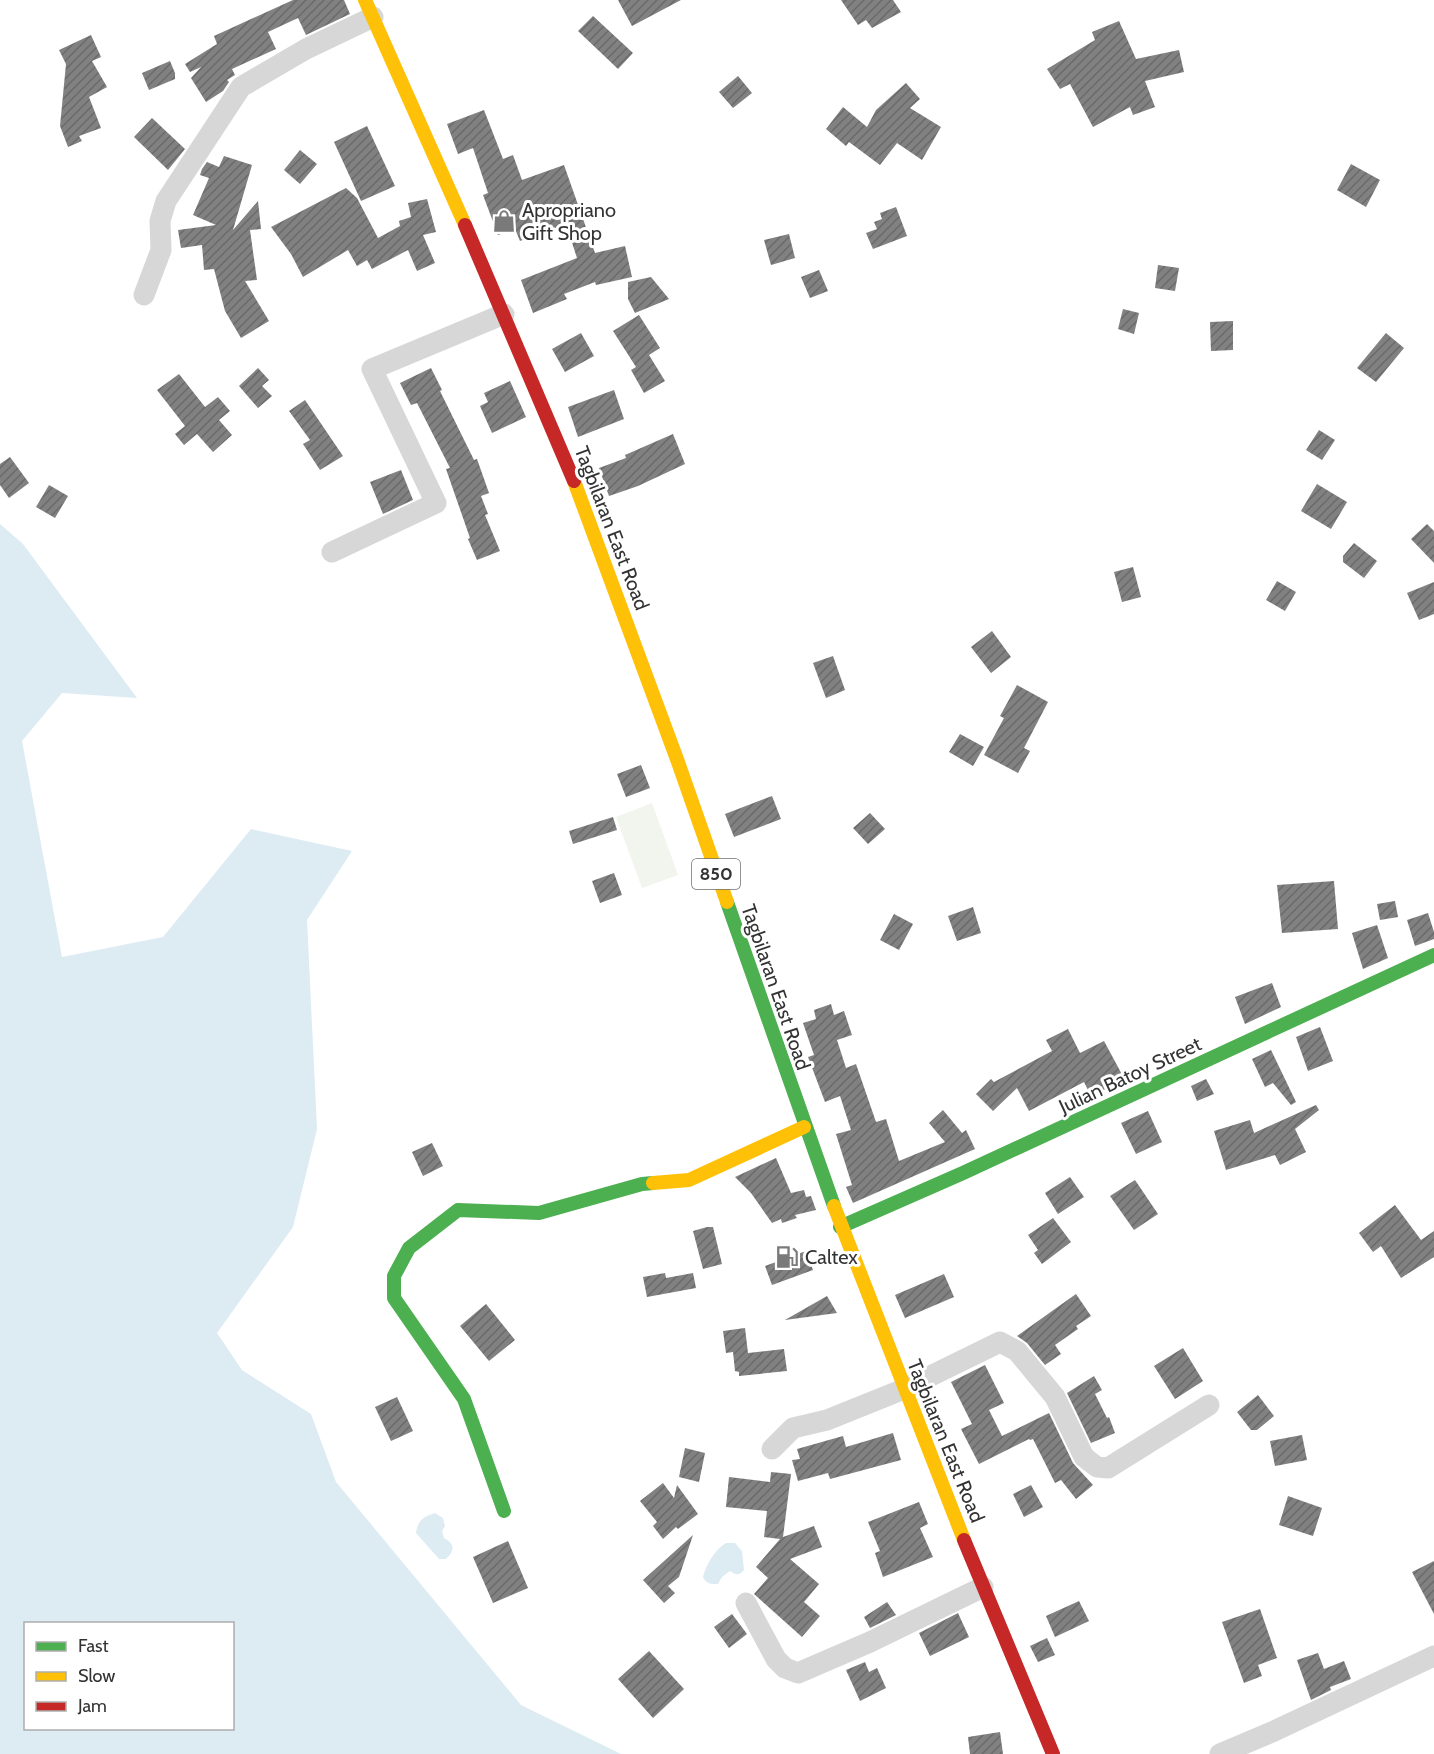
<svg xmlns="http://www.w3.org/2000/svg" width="1434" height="1754" viewBox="0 0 1434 1754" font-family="Cabin,sans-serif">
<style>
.park{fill:#f1f5ed}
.water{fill:#ddebf3;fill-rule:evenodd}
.building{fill:url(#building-hatch)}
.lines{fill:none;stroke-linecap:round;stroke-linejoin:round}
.street{stroke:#d7d7d7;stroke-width:21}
.fast{stroke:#4caf50;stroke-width:14}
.slow{stroke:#ffc107;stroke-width:14}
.jam{stroke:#c62828;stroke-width:14}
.labels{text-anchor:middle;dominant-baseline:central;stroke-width:6;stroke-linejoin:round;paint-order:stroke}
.shield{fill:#fff;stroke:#707070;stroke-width:1.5}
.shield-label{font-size:18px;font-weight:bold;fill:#333}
.poi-label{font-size:20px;fill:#333;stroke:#fff;text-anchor:start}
.street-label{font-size:20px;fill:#333;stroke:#fff}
</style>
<defs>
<pattern id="building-hatch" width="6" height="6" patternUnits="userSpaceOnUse" patternTransform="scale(1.5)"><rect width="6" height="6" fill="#818181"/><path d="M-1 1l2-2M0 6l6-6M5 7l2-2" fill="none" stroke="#6a6a6a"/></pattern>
</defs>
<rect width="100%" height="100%" fill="#fff"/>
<!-- park -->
<path class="park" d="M652,803l26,72 -36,13 -26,-71z"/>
<!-- water -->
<path class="water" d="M0,524l23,20 114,154 -75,-5 -40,48 40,216 101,-20 88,-108 101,22 -45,69 10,209 -24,98 -76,106 25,37 69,44 25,68 185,223 100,49h-621zM26,1624h206v104h-206z
M435,1513l8,5 2,8 -3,5 2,7c11,6 11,12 2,21h-7l-23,-26c2,-13 7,-16 19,-20z
M726,1543h9l7,8 2,19c-5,6 -8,5 -14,1l-8,6 -4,7c-7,0 -12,0 -15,-7 3,-12 12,-28 23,-34z"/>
<!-- building -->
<path class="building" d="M293,0h51l6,14 -44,21 -8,-17 -30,14 8,17 -44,20 3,6 -8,5 2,2 -6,9 -17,11 -15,-24 10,-11 -11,5 -5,-8 32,-20 -3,-8z
M618,0h63l-49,26z
M841,0h52l8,12 -29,16 -6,-8 -8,5z
M593,16l40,37 -15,16 -40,-38z
M1119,21l17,38 43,-9 5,22 -39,9 10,26 -22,8 -3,-8 -37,20 -23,-43 -10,5 -13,-20 48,-29 -3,-8z
M91,35l10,22 -9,4 15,26 -18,10 12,31 -22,8 3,5 -14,6 -8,-21 6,-62 -7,-14z
M170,61l5,12v6l-26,11 -7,-17z
M738,76l14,17 -19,15 -14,-16z
M906,83l14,16 -10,9 31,19 -19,33 -25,-17 -17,22 -31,-23 -3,4 -20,-17 17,-22 24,20 9,-17z
M484,110l19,49 10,-4 9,25 42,-15 31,88 30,-7 7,31 -36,8 -1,-3 -31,12 3,5 -34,14 -12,-33 56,-22 -11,-34 -46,17 -5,-12 -17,6 -15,-40 5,-2 -15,-45 -15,6 -11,-30z
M152,118l33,31 -17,21 -34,-33z
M367,126l28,60 -34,15 -27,-59z
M300,150l17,14 -17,20 -16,-14z
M224,156l28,9 -19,65 25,-29 3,28 -11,1 7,50 -12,1 24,40 -28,17 -16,-27 -11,-42 -10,1 -2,-25 -21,3 -3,-18 38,-5 -23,-10 16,-37 -9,-3 2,-6 5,-7 12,5z
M1351,164l29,16 -14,27 -29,-17z
M346,188l11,10 21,40 22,-12 -1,-5 12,-4 -3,-14 19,-4 9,33 -13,3 12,28 -18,8 -9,-21 -36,19 -5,-9 -10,6 -9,-16 -45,27 -12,-23 -20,-27z
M896,207l11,29 -34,13 -7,-16 11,-4 -3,-7 8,-3 -2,-6z
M789,234l6,24 -24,7 -7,-25z
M1158,265l21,3 -4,23 -20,-3z
M819,270l9,21 -18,7 -9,-21z
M651,277l18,22 -34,14 -7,-14v-17z
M1123,309l16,4 -5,21 -16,-5z
M639,315l21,33 -11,7 16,26 -21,12 -13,-23 5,-3 -23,-36z
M1233,321v29l-22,1 -1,-29z
M581,333l13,23 -29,16 -13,-23z
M1386,333l18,15 -28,34 -19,-14z
M258,368l11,12 -7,6 10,10 -14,12 -19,-22z
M431,368l11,22 -2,1 34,69 3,-1 12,34 -8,3 7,18 -3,1 15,36 -23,9 -9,-21 2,-1 -24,-69 4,-1 -33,-65 -6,2 -11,-22z
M179,374l26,33 13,-10 12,14 -11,9 13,15 -19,17 -16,-18 -13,11 -9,-11 10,-8 -28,-36z
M510,381l16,36 -34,16 -12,-27 8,-4 -4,-9z
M614,390l10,29 -46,18 -10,-30z
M305,400l38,56 -23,14 -17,-26 7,-4 -21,-29z
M1319,430l16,10 -13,20 -16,-10z
M673,434l12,30 -47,22 -29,10 -10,-28 27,-10 -1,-3z
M10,457l19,26 -20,15 -9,-13v-21z
M401,470l12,30 -30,14 -13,-32z
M1317,484l30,18 -16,27 -30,-18z
M49,485l19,11 -13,22 -19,-11z
M1427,524l7,7v32l-23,-24z
M1354,543l23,18 -13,17 -21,-16v-6z
M1133,567l8,30 -19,5 -8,-30z
M1277,581l19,11 -11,19 -19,-11z
M1434,582v32l-15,6 -12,-27z
M992,631l19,26 -20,16 -20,-26z
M833,656l12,34 -19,8 -13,-35z
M1017,685l31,17 -24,46 6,3 -12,22 -34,-18 20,-37 -4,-2z
M960,734l24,13 -11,19 -24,-14z
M641,765l9,23 -24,9 -9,-23z
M772,796l9,23 -47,18 -9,-23z
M870,813l15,16 -17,15 -15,-16z
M613,817l4,13 -44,14 -4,-13z
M614,873l8,22 -22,8 -8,-22z
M1334,881l4,48 -56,4 -5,-48z
M1395,901l3,16 -18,3 -3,-16z
M973,907l8,26 -24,8 -9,-25z
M1428,913l6,19v7l-19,7 -8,-26z
M894,914l19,10 -14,26 -19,-10z
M1377,925l11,33 -25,11 -11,-36z
M1272,983l9,24 -36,17 -10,-27z
M831,1004l3,11 10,-4 8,24 -15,5 9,28 10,-4 20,58 10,-3 13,42 46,-19 -16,-19 14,-13 19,23 4,-3 9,19 -122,54 -7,-16 6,-2 -16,-51 15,-4 -11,-34 -15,6 -17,-45 6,-2 -11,-32 13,-4 -2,-9z
M1320,1027l13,34 -25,10 -12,-34z
M1068,1029l12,24 24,-12 21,39 -34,16 -7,-14 -55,29 -12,-23 -24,23 -17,-17 15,-15 3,3 58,-31 -6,-11z
M1271,1050l25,52 -5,3 -18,-22 -8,4 -13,-28z
M1206,1079l8,15 -17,7 -6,-15z
M1316,1105l3,5 -24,19 11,23 -26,13 -5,-10 -49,15 -12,-39 36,-11 4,13z
M1148,1111l14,31 -26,12 -15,-31z
M432,1143l11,23 -20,10 -11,-24z
M776,1158l15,35 13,-3 2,7 5,-1 5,14 -21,5 2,3 -15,5 -1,-4 -9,4 -21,-30 -16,-16z
M1070,1177l14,20 -26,17 -13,-21z
M1135,1180l23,34 -24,16 -24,-34z
M1395,1205l26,35 13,-9v26l-33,21 -20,-32 -8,6 -14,-19z
M1053,1218l18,24 -29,22 -8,-11 4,-3 -10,-15z
M707,1227h6l9,37 -19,5 -10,-38z
M806,1251l7,19 -41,15 -7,-19z
M665,1273l1,5 27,-5 3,15 -49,9 -4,-20z
M944,1274l10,23 -49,21 -10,-23z
M1076,1294l15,22 -15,10 2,3 -23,16 6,9 -16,11 -18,-22 -10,-7z
M827,1296l10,17 -52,7z
M486,1304l29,36 -26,21 -29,-35z
M745,1328l3,25 36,-4 3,22 -48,5v-4l-4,-1 -2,-19 -7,1 -3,-22z
M1183,1348l20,33 -28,18 -21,-33z
M985,1365l19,38 -15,7 13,26 47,-23 24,50 20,22 -17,14 -15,-19 -6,3 -22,-44 -3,1 -1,-1 -50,25 -18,-35 11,-5 -21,-42z
M1094,1376l8,14 -7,4 12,24 2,-1 6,16 -24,10 -24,-50z
M1258,1395l16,21 -17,14h-6l-14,-18z
M397,1397l16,34 -22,10 -16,-34z
M893,1433l8,27 -71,19 -2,-6 -30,8 -6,-21 8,-1 -3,-10 46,-13 3,11z
M1302,1435l5,25 -32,6 -5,-25z
M685,1448l20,5 -6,29 -20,-5z
M771,1472l20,2 -8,63 31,-11 8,21 -32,12 29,25 -15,18 16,14 -18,21 -48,-43 14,-16 -12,-11 24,-28 -16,-2 3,-26 -41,-4 3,-30 41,5z
M663,1483l11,15 3,-13 21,29 -20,15 -2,-2 -13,12 -10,-13 4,-4 -17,-21z
M1031,1485l12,22 -19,10 -11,-23z
M1288,1496l34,12 -9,28 -34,-11z
M919,1502l9,22 -8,4 13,29 -50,20 -8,-24 5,-2 -12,-29z
M693,1535l-14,42 -11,9 7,7 -11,10 -21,-23z
M508,1541l20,47 -35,15 -20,-46z
M1434,1561v53l-22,-42z
M1079,1601l10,20 -34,16 -9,-21z
M887,1602l9,13 -26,13 -6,-11z
M1260,1609l17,49 -19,7 4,11 -18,7 -22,-61z
M958,1613l11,24 -39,19 -11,-23z
M732,1614l15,20 -18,14 -15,-21z
M1047,1638l8,17 -17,7 -8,-16z
M649,1651l35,38 -31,29 -35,-39z
M1318,1653l6,16 20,-8 7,18 -21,8 1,3 -20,10 -14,-40z
M865,1662l4,10 8,-4 9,20 -26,13 -14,-31z
M1000,1732l3,22h-33l-2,-17z"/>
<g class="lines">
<!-- street -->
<path class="street" d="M144,295l17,-45 -1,-29 6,-20 75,-114 65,-38 67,-32
M332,552l104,-49 -64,-134 132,-55
M772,1449l21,-21 34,-8 77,-31 96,-47 17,9 38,46 29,60 13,10 11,1 101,-63
M746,1603l30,56 9,9 13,5 72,-31 113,-55
M1220,1754l52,-22 162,-76"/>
<!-- fast -->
<path class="fast" d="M727,902l107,304
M840,1227l123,-54 471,-218
M504,1511l-40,-112 -70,-101v-22l15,-28 49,-38 81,3 103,-29 11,-1"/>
<!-- slow -->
<path class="slow" d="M365,0l100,225
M574,481l104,281 49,140
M653,1183l36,-3 115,-53
M834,1206l130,334"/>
<!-- jam -->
<path class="jam" d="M465,225l109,256
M964,1540l89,214"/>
</g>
<!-- icons -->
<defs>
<g id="shop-bare" transform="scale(1.8)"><path d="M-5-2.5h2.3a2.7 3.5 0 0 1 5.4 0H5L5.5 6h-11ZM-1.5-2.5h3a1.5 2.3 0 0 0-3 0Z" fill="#7a7a7a" stroke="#fff" stroke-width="2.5" paint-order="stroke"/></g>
<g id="fuel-bare" transform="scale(1.8)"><path d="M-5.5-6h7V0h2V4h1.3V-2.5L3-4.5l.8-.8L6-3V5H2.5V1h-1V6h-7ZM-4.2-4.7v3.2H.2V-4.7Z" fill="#7a7a7a" stroke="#fff" stroke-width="2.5" paint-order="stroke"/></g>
</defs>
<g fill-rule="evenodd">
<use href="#shop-bare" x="504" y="221"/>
<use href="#fuel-bare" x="787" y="1257"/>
</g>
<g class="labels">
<!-- shield labels -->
<rect class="shield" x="692" y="859" width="48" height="30" rx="4.5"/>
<g class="shield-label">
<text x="716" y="874">850</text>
</g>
<!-- poi labels -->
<g class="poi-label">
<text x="522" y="210">Apropriano<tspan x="522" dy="23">Gift Shop</tspan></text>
<text x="805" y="1257">Caltex</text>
</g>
<!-- street labels -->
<g class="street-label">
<text transform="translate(612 528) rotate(69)">Tagbilaran East Road</text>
<text transform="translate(776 987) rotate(71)">Tagbilaran East Road</text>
<text transform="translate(1130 1075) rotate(-25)">Julian Batoy Street</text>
<text transform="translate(946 1441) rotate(68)">Tagbilaran East Road</text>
</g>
</g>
<!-- legend -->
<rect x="24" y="1622" width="210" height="108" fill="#ffffff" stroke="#adadad" stroke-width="1.5"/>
<rect x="36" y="1642" width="30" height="9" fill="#4caf50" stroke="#adadad" stroke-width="1.5"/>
<text x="78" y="1652" font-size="18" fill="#333333">Fast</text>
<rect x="36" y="1672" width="30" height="9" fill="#ffc107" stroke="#adadad" stroke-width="1.5"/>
<text x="78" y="1682" font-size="18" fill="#333333">Slow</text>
<rect x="36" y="1702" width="30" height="9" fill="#c62828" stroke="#adadad" stroke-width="1.5"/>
<text x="78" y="1712" font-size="18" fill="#333333">Jam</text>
</svg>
